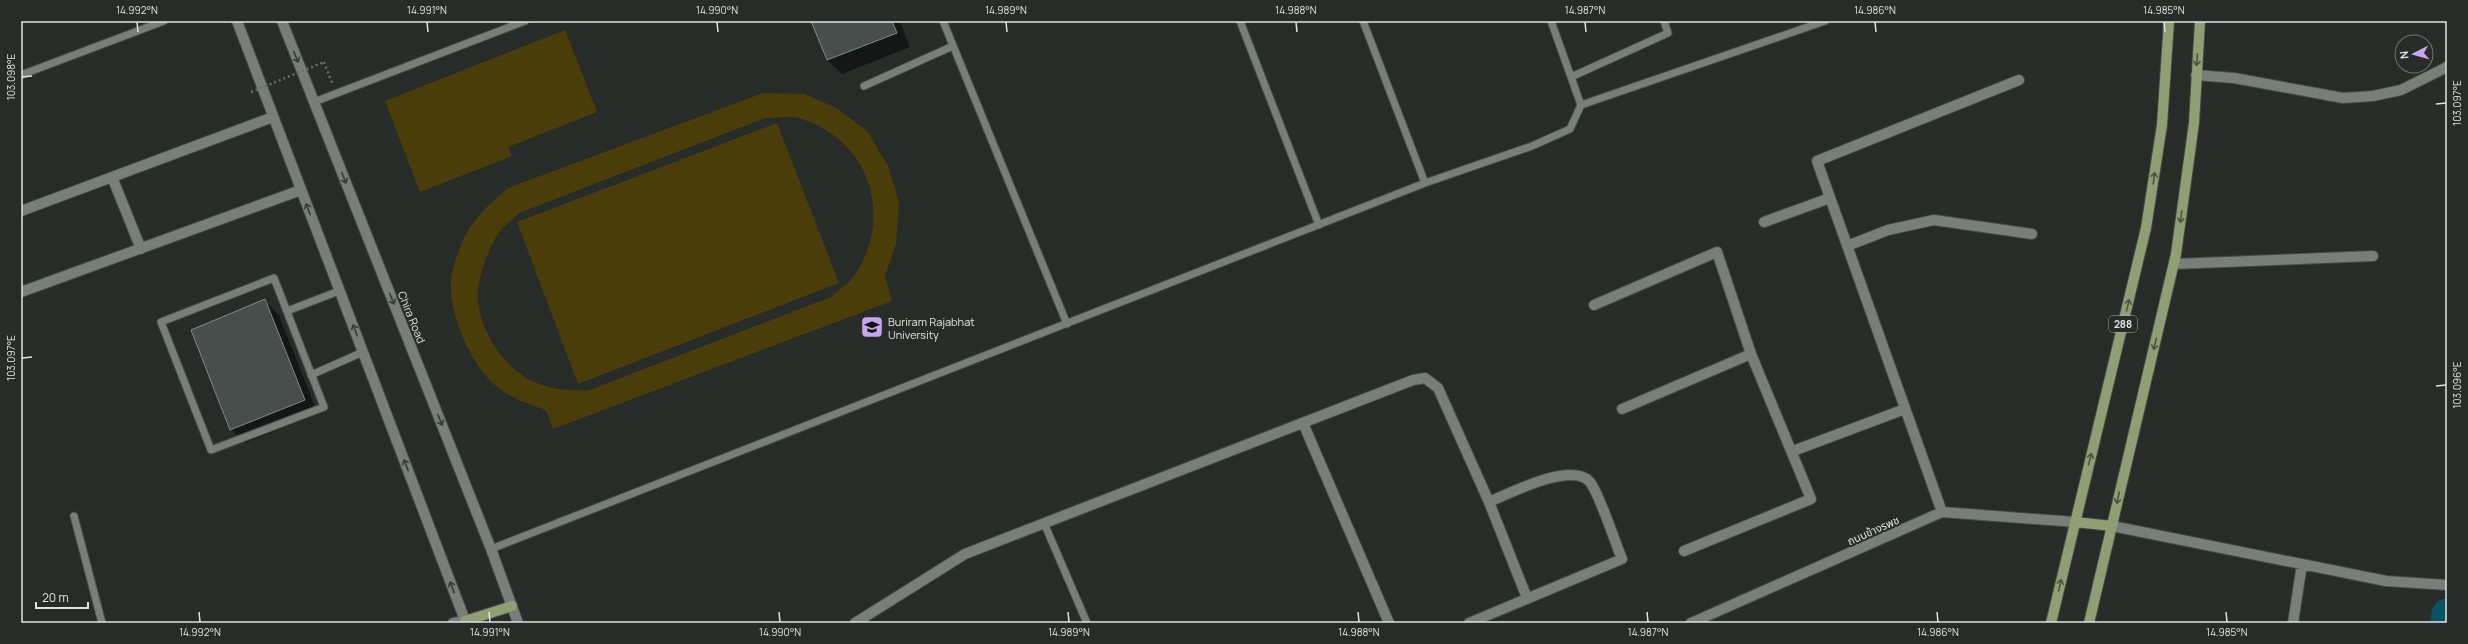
<svg xmlns="http://www.w3.org/2000/svg" width="2468" height="644" viewBox="0 0 2468 644" font-family="Manrope,'Noto Sans Thai',sans-serif">
<style>
.green{fill:#4a3d0a;fill-rule:evenodd}
.shadow{fill:#0007}
.lines{fill:none;stroke-linecap:round;stroke-linejoin:round}
.river{stroke:#085361;stroke-width:31}
.building{fill:#474e4c;stroke:#818886}
.service-casing{stroke:#464a47;stroke-width:9}
.minor-casing{stroke:#464a47;stroke-width:12}
.tertiary-casing{stroke:#464a47;stroke-width:12}
.secondary-casing{stroke:#464a47;stroke-width:12}
.primary-casing{stroke:#464a47;stroke-width:12}
.path{stroke:#696d6b;stroke-width:2.5;stroke-dasharray:2 3;stroke-linecap:butt}
.service{stroke:#787e7a;stroke-width:7}
.minor{stroke:#787e7a;stroke-width:10}
.tertiary{stroke:#787e7a;stroke-width:10}
.secondary{stroke:#787e7a;stroke-width:10}
.primary{stroke:#8e9f73;stroke-width:10}
.path-bridge{stroke:#696d6b;stroke-width:2.5;stroke-dasharray:2 3;stroke-linecap:butt}
.oneway{stroke:#373c39}
.oneway2{stroke:#4b5443}
.ticks{fill:none;stroke:#e1e4e2;stroke-width:1.5}
.labels{text-anchor:middle;dominant-baseline:central;stroke-width:4;stroke-linejoin:round;paint-order:stroke}
.shield{fill:#272c29;stroke:#a9adaa;stroke-width:1}
.shield-label{font-size:10px;font-weight:bold;fill:#e1e4e2}
.street-label{font-size:11px;fill:#e1e4e2;stroke:#272c29}
.poi-label{font-size:11px;fill:#e1e4e2;stroke:#272c29;text-anchor:start}
.neatline{fill:none;stroke:#e1e4e2;stroke-width:1.5}
.ticks-label{font-size:10px;text-anchor:middle;fill:#e1e4e2}
</style>
<rect width="100%" height="100%" fill="#272c29"/>
<!-- green -->
<path class="green" d="M565,30l32,82 -89,35 4,9 -92,36 -35,-91z
M763,93l42,1 33,15 30,23 20,34 11,36 -3,42 -11,32 7,25 -339,128 -7,-19c-18,-6 -36,-12 -51,-25 -24,-20 -47,-73 -44,-104 1,-12 6,-27 11,-38 9,-23 28,-40 46,-55zM765,118c11,0 27,-3 37,1 68,22 93,99 51,158 -5,7 -15,13 -22,20l-244,94c-20,-1 -41,-2 -59,-12 -28,-17 -50,-51 -50,-84 0,-19 9,-41 18,-58 5,-9 16,-17 23,-24z
M777,123l62,160 -261,101 -61,-162z"/>
<!-- shadow -->
<path class="shadow" d="M813,21h87l10,26 -68,27 -15,-14z
M265,301l14,14 39,99 -73,29 -14,-14z"/>
<g class="lines">
<!-- river -->
<path class="river" d="M2446,623l1,-9"/>
</g>
<!-- building -->
<path class="building" d="M811,21h81l5,12 -70,27z
M265,299l40,101 -75,30 -39,-100z"/>
<g class="lines">
<!-- service casing -->
<g class="service-casing">
<path id="service" d="M943,21l124,303
M1240,21l79,204
M1363,21l62,162
M21,75l143,-54
M1571,77l97,-44 -4,-12
M864,86l89,-40
M314,102l211,-81
M1581,105l244,-84
M274,278l50,129 -113,43 -50,-128z
M287,311l52,-20
M311,375l52,-23
M74,516l28,107
M1044,523l43,100
M491,549l934,-366 107,-37 38,-17 11,-24 -30,-84"/>
</g>
<!-- minor casing -->
<g class="minor-casing">
<path id="minor" d="M2196,75l38,3 109,20 30,-2 28,-6 46,-23
M112,177l29,72
M21,211l252,-94
M1764,222l66,-24
M1847,246l41,-16 46,-10 98,14
M2174,264l199,-8
M21,292l280,-102
M1594,305l123,-53 34,102 60,145 -127,52
M1622,409l129,-55
M1303,423l86,200
M1793,451l112,-42
M1942,512l-125,-351 202,-81
M2112,526l274,55 61,4
M855,623l110,-69 448,-174 12,-2 13,10 51,114 38,96
M1469,623l153,-64c-7,-17 -23,-66 -32,-77 -18,-21 -80,11 -101,20
M1691,623l251,-111 133,10
M2293,623l9,-59"/>
</g>
<!-- tertiary casing -->
<g class="tertiary-casing">
<path id="tertiary" d="M453,623l12,-2"/>
</g>
<!-- secondary casing -->
<g class="secondary-casing">
<path id="secondary" d="M237,21l229,602
M282,21l209,528 27,74"/>
</g>
<!-- primary casing -->
<g class="primary-casing">
<path id="primary" d="M2075,522l37,4
M465,621l47,-15
M2051,623l95,-395 16,-103 7,-104
M2089,623l87,-369 18,-131 6,-102"/>
</g>
<!-- path -->
<path class="path" d="M324,62l8,21"/>
<!-- service -->
<use href="#service" class="service"/>
<!-- minor -->
<use href="#minor" class="minor"/>
<!-- tertiary -->
<use href="#tertiary" class="tertiary"/>
<!-- secondary -->
<use href="#secondary" class="secondary"/>
<!-- primary -->
<use href="#primary" class="primary"/>
<!-- path-bridge -->
<path class="path-bridge" d="M251,92l73,-30"/>
</g>
<!-- one-way arrows -->
<defs><path id="oneway-shaft" d="M-6 0H5M1.5-3L5.5 0L1.5 3" fill="none" stroke-width="1.6" stroke-linecap="round" stroke-linejoin="round"/></defs>
<g class="oneway">
<use href="#oneway-shaft" transform="translate(296 57) rotate(68)"/>
<use href="#oneway-shaft" transform="translate(344 178) rotate(68)"/>
<use href="#oneway-shaft" transform="translate(308 209) rotate(-111)"/>
<use href="#oneway-shaft" transform="translate(392 299) rotate(68)"/>
<use href="#oneway-shaft" transform="translate(355 330) rotate(-111)"/>
<use href="#oneway-shaft" transform="translate(440 420) rotate(68)"/>
<use href="#oneway-shaft" transform="translate(406 465) rotate(-111)"/>
<use href="#oneway-shaft" transform="translate(452 587) rotate(-111)"/>
</g>
<g class="oneway2">
<use href="#oneway-shaft" transform="translate(2197 60) rotate(94)"/>
<use href="#oneway-shaft" transform="translate(2154 178) rotate(-82)"/>
<use href="#oneway-shaft" transform="translate(2181 217) rotate(98)"/>
<use href="#oneway-shaft" transform="translate(2128 305) rotate(-76)"/>
<use href="#oneway-shaft" transform="translate(2155 344) rotate(103)"/>
<use href="#oneway-shaft" transform="translate(2090 459) rotate(-76)"/>
<use href="#oneway-shaft" transform="translate(2118 498) rotate(103)"/>
<use href="#oneway-shaft" transform="translate(2060 585) rotate(-77)"/>
</g>
<!-- ticks -->
<path class="ticks" d="M137,22l1,10M427,22l1,10M717,22l1,10M1006,22l1,10M1296,22l1,10M1585,22l1,10M1875,22l1,10M2164,22l1,10M22,77l10,-1M2436,104l10,-1M22,358l10,-1M2436,386l10,-1M199,612l1,10M489,612l1,10M779,612l1,10M1068,612l1,10M1358,612l1,10M1647,612l1,10M1937,612l1,10M2226,612l1,10"/>
<!-- icons -->
<defs>
<g id="university-square" transform="scale(1.15)"><rect x="-9" y="-9" width="18" height="18" rx="4" fill="#c8a6ef" stroke="#272c29"/><path d="M0-5L7-2L0 1L-7-2ZM-4 1L0 2.5L4 1V4Q0 6-4 4Z" fill="#111"/></g>
</defs>
<g fill-rule="evenodd">
<use href="#university-square" x="872" y="327"/>
</g>
<g class="labels">
<!-- shield labels -->
<rect class="shield" x="2109" y="316" width="28" height="16" rx="3"/>
<g class="shield-label">
<text x="2123" y="324">288</text>
</g>
<!-- street labels -->
<g class="street-label">
<text transform="translate(412 317) rotate(68)">Chira Road</text>
<text transform="translate(1873 530) rotate(-24)">ถนนข้างรพช</text>
</g>
<!-- poi labels -->
<g class="poi-label">
<text x="888" y="321">Buriram Rajabhat<tspan x="888" dy="13">University</tspan></text>
</g>
</g>
<!-- border -->
<rect width="2468" height="644" fill="none" stroke="#272c29" stroke-width="44"/>
<!-- north arrow -->
<g transform="translate(2414 54) rotate(264)"><circle r="19" fill="#272c29" stroke="#717673"/>
<path d="M0-3L7 15L0 10L-7 15Z" fill="#c8a6ef"/>
<text y="-6" font-size="11" font-weight="bold" text-anchor="middle" fill="#e1e4e2">N</text>
</g>
<!-- scale -->
<path d="M36 602v6h52v-6" fill="none" stroke="#e1e4e2" stroke-width="2"/>
<text x="42" y="602" font-size="12" fill="#e1e4e2" stroke="#272c29" stroke-width="3" paint-order="stroke">20 m</text>
<rect x="22" y="22" width="2424" height="600" class="neatline"/>
<g class="ticks-label">
<text x="137" y="14">14.992°N</text>
<text x="427" y="14">14.991°N</text>
<text x="717" y="14">14.990°N</text>
<text x="1006" y="14">14.989°N</text>
<text x="1296" y="14">14.988°N</text>
<text x="1585" y="14">14.987°N</text>
<text x="1875" y="14">14.986°N</text>
<text x="2164" y="14">14.985°N</text>
<text transform="translate(11 77) rotate(-90)" y="4">103.098°E</text>
<text transform="translate(2457 103) rotate(-90)" y="4">103.097°E</text>
<text transform="translate(11 358) rotate(-90)" y="4">103.097°E</text>
<text transform="translate(2457 385) rotate(-90)" y="4">103.096°E</text>
<text x="200" y="636">14.992°N</text>
<text x="490" y="636">14.991°N</text>
<text x="780" y="636">14.990°N</text>
<text x="1069" y="636">14.989°N</text>
<text x="1359" y="636">14.988°N</text>
<text x="1648" y="636">14.987°N</text>
<text x="1938" y="636">14.986°N</text>
<text x="2227" y="636">14.985°N</text>
</g>
</svg>
